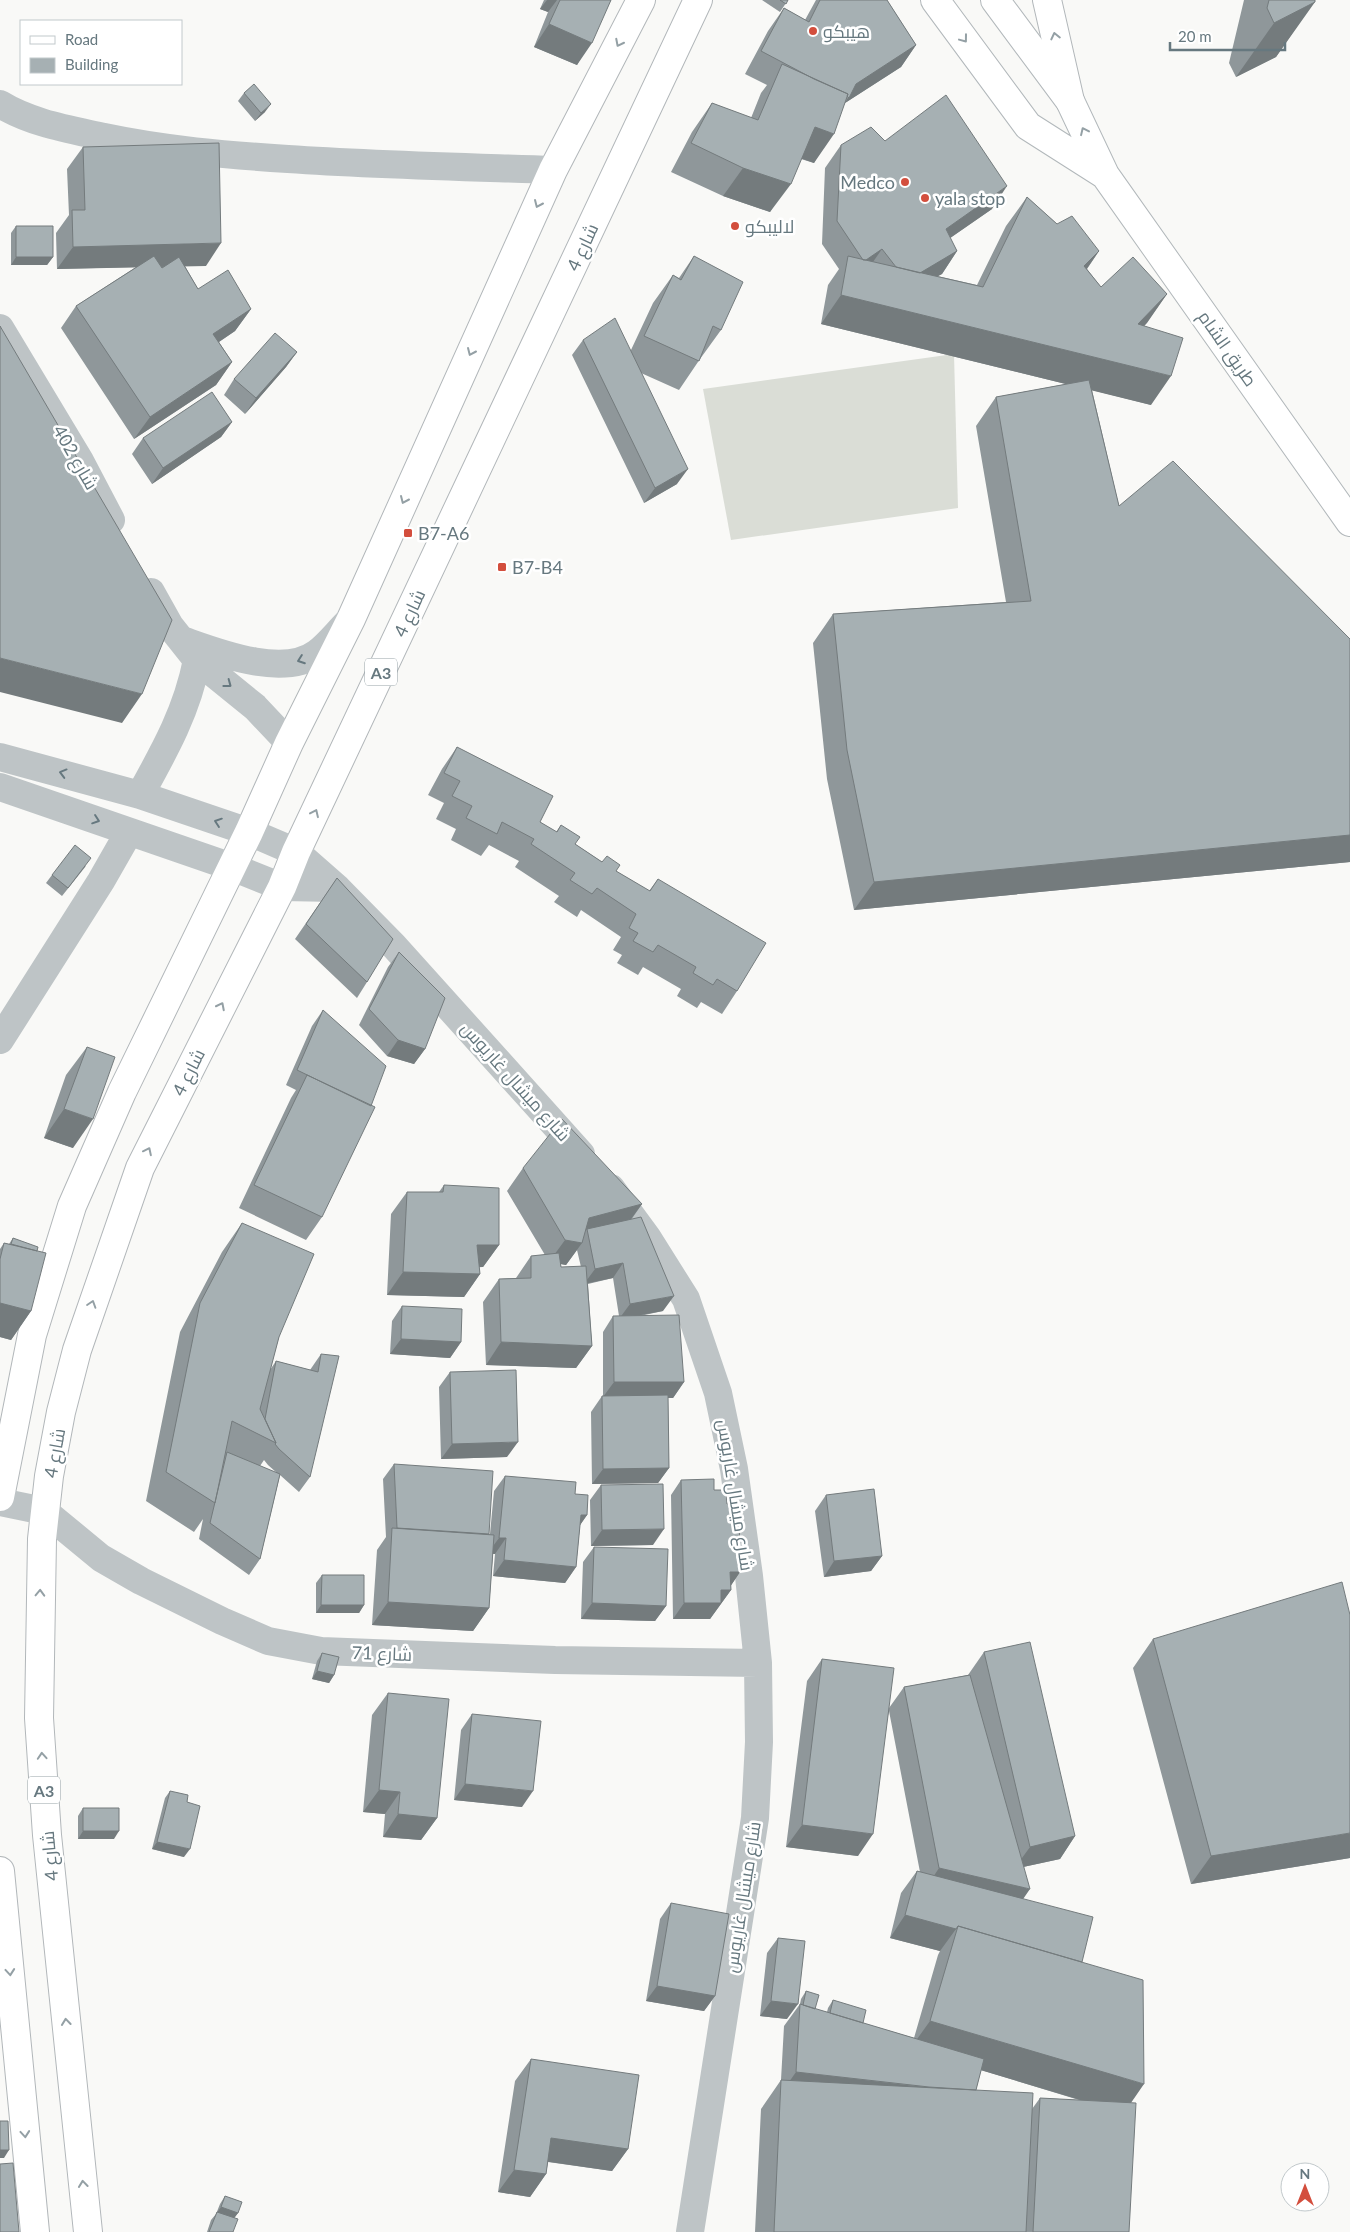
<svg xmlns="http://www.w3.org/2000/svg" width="1350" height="2232" viewBox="0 0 1350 2232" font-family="Lato,Cairo,sans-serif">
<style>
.garden{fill:#daddd6}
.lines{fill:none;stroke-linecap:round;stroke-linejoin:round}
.major-casing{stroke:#b2b8bb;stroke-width:30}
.highway-casing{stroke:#b2b7ba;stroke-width:30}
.minor{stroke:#bec4c6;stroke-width:28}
.major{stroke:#fff;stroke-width:28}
.highway{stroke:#fff;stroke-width:28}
.wall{fill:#8f979a;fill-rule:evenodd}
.shaded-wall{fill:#747b7d}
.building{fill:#a6b0b3;stroke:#747b7d}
.oneway{stroke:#94a0a5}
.oneway2{stroke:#66787f}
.poi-dot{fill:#d34e3d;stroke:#fff;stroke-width:2}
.labels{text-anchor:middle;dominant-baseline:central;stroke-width:5;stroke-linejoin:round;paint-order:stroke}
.shield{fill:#fff;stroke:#94a0a5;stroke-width:1}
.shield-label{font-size:16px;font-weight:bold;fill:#66787f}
.poi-label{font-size:18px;fill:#66787f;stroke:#fff;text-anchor:start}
.street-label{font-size:18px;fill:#66787f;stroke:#fff}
</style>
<rect width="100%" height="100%" fill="#f9f9f7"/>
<!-- garden -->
<path class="garden" d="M954,354l4,154 -227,32 -28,-151z"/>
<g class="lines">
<!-- major casing -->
<g class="major-casing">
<path id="major" d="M935,0l93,126 77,49
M995,0l75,101 35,74 245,347"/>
</g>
<!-- highway casing -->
<g class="highway-casing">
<path id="highway" d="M1047,0l23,101
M0,1497l32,-162 40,-129 50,-114 127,-260 40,-89 62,-124 202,-449 88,-170
M0,1871l35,361
M88,2232l-41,-397 -8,-117 3,-179 7,-63 12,-64 16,-62 63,-182 142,-281 14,-35 402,-852"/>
</g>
<!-- minor -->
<path class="minor" d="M0,104c31,19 68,25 104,33 61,13 122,18 184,22 88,6 177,8 265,11
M0,328l80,133 31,59
M151,592l19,34 27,34 58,47 34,36
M185,641c34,12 99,37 132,12 11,-8 20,-20 30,-30
M0,757l140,38 109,37 47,20 41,36 57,58 187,208
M0,787l232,80 50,20 55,1
M140,795c25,-45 47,-84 57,-135
M0,1040l101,-159 28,-49
M611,1188l36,49 39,62 32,94 16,76 15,107 9,87 1,79 -4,76 -65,414
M0,1502l44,9 57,47 40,23 81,40 46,20 53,10 234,9 203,3"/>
<!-- major -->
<use href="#major" class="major"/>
<!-- highway -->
<use href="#highway" class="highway"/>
</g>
<!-- wall -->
<path class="wall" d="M544,0h67l-34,65 -43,-18 14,-35 -8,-3z
M762,0h26l-8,12z
M816,0h71l29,45 -15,22 -56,36 -31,60 -13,-4 -31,53 -47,-16 -52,-24 21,-40 20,-29 39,15 10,-25 6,-8 -22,-11 23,-43 16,-23 21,12z
M1244,0h71l-39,57 -40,20 -7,-14z
M244,93l21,19 -10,9 -17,-20z
M885,141l107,68 -42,29 7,13 -15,23 -5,2 40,9 29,-59 21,-29 30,27 42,27 -12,18 14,18 66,7 -23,32 7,79 -59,-15 27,116 231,133v223l-496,48 -27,-131 -14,-136 20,-29 173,-12 -30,-176 20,-29 70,-13 -245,-60 7,-39 11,-16 -17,-25 3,-76 16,-23z
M83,147l123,119h-21l13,23 53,20 -16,22 -16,11 13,20 -16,23 -82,54 -73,-111 15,-22 60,-39 -79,2 -1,-36 13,-18 -2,-46z
M16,226l37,31 -6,8h-36v-32z
M694,256l27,74 -21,29 -21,31 -38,-17 36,111 -33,19 -72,-148 11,-15 48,10 22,-47 20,-28 6,3z
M297,352l-11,15 -41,47 -21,-19 10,-16z
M232,422l-11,15 -69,47 -20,-30 11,-16z
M457,747l83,75 16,10 5,-7 14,19 41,27 33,20 9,-12 79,112 -15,23 -21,-12 -4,6 -20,-12 4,-7 -38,-22 -5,8 -21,-12 5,-8 -9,-5 8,-13 -40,-27 -4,7 -23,-15 5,-6 -44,-29 4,-6 -30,-16 -8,11 -30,-16 5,-11 -20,-10 8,-16 -16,-8 14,-26z
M86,866l-24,30 -16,-13 6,-8z
M337,878l30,104 -10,16 -62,-59z
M399,952l26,97 -11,15 -27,-8 -28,-31 29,-58z
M323,1010l-1,207 -16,23 -67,-32 52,-110 5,-8 -10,-5 26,-59z
M87,1047l-14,101 -29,-10 22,-63z
M523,1168l119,36 -11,16 32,91 -23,5 44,66 -11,16h-5l1,70 -11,15 -66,1 -1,-72 11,-16h1v-64l10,-16h6l-6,-38 -25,6 4,62 -16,22 -90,-3 -3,-63 16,-23 17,-1 15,-22 14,-1 -38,-64zM577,1250l4,17h-20v-3l5,1z
M444,1185l55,60 -16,22h-4l1,7 -16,23 -77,-2 4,-81 16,-22h32z
M242,1223l37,114 -9,33 6,-9 34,9 11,-16 -11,123 -11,15 -19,-17 -20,84 -11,16 -50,-36 4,-20 -9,13 -48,-31 34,-169 42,-80zM264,1460l4,5 9,8 -17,-7z
M13,1238l24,13 -6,60 -20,29 -11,-3v-88l4,-6 5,1z
M402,1306l59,36 -11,16 -60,-4 2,-33z
M450,1372l57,85 -66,2 -2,-72z
M394,1464l95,70h1l4,-43 11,-15 70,18 12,21 -7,10 -4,42 -11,16 -72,-7 2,-22h-2l-4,54 -16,23 -101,-6 5,-75 9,-13 -3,-58z
M681,1480l33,10 13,14 13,68 -9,13v5l-21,29h-37l-2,-124z
M601,1485l52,60 -62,1 -1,-46z
M826,1495l56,61 -11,15 -47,6 -9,-66z
M594,1547l72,59 -11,15 -74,-2 2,-57z
M322,1575l42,30 -5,8h-43v-30z
M1153,1639l197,219 -159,26 -58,-216z
M984,1652l91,184 -15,23 -37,8v32l59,63 49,141 -2,129h-374l6,-123 20,-29 3,-54 16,-22 1,-5 5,-8 9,18 12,3 1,-4 5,-8 30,23 51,15 24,-83 2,-4 -50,-13 11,-45 16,-22 3,1 -31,-161 -31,145 -72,-9 21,-166 15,-22 67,49 15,-21 64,-12zM981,2070l98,30 -39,-2 -8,11 -56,-19z
M322,1653l12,22 -5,8 -17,-4 5,-18z
M388,1693l49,125 -16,22 -38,-3 2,-23 -22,-2 9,-97z
M472,1714l50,93 -68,-7 7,-70z
M170,1791l14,66 -32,-8 13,-51z
M83,1808l31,31h-36v-23z
M671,1903l44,93 -11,15 -58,-10 14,-82z
M778,1938l9,81 -27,-3 7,-63z
M531,2059l97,90 -16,22 -64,-9 -2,12 -16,23 -32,-5 17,-111z
M225,2196l13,17 -4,5 -1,14h-26l4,-12 5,-6 4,-10z"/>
<!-- shaded-wall -->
<path class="shaded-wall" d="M547,0h10l-9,12 -8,-3z
M1315,2l-39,55 -40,20 38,-54z
M549,24l43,19 -15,22 -43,-18z
M916,45l-15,22 -56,36 11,-19z
M271,104l-6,8 -10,9 6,-8z
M815,127l19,7 -20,29 -20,-7z
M743,168l48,16 -21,28 -47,-16z
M1007,186l-15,23 -62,43 16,-23z
M221,243l-15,23 -149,3 16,-22z
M882,249l-16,23 -2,-11z
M957,251l-15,23 -47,26 8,-24z
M1099,251l-20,29 5,-14z
M16,257h37l-6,8h-36z
M1167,294l-20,29 -29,30 20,-29z
M841,295l330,81 -20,29 -330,-81z
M251,309l-16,22 -37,25 15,-22z
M297,352l-11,15 -41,47 11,-16z
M232,362l-16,23 -82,54 16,-22z
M232,422l-11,15 -69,47 11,-16z
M688,469l-11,15 -33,19 11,-15z
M0,658l142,36 -20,29 -122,-31z
M1350,835v27l-496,48 20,-28z
M398,1040l27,9 -11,15 -27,-8z
M64,1109l29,10 -20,29 -29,-10z
M642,1204l-16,22 -39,3 -7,10 9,-21z
M565,1240l17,3 -16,22 -17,-3z
M477,1245h22l-16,22 -22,1z
M623,1263l-10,15 -29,6 11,-15z
M403,1272l77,2 -16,23 -77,-2z
M674,1296l-11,15 -44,8 11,-15z
M0,1303l31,8 -20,29 -11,-3z
M401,1339l60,3 -11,16 -60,-4z
M501,1342l91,4 -16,22 -90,-3z
M614,1382h70l-11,16 -70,-1z
M518,1442l-11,15 -66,2 11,-15z
M669,1468l-11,15 -66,1 11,-15z
M581,1515h6l-11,16z
M664,1529l-11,16 -62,1 11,-16z
M499,1538h7l-11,16 -7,-1z
M882,1556l-11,15 -47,6 10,-16z
M504,1560l72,7 -11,16 -72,-7z
M730,1572h10l-10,15z
M721,1590h10l-21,29h-37l11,-16z
M388,1602l101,6 -16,23 -101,-6z
M592,1603l74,3 -11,15 -74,-2z
M321,1605h43l-5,8h-43z
M317,1671l17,4 -5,8 -17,-4z
M465,1784l68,7 -11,16 -68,-7z
M379,1790l21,2 -15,22 -22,-2z
M398,1814l39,4 -16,22 -38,-3z
M802,1825l71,9 -15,22 -72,-9z
M83,1831h36l-5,8h-36z
M1350,1833v25l-159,26 20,-28z
M1075,1836l-15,23 -46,10 16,-22z
M157,1842l33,7 -6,8 -32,-8z
M939,1868l91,21 -16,23 -90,-21z
M905,1915l51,14 -16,22 -50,-13z
M657,1986l58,10 -11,15 -58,-10z
M771,2001l27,3 -11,15 -27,-3z
M930,2021l214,63 -20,29 -214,-64z
M796,2072l179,21 -195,2z
M551,2138l77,11 -16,22 -76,-11z
M0,2150h9l-5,8h-4z
M514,2170l32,4 -16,23 -32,-5z
M221,2207l17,6 -6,8 -16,-7z"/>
<!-- building -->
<path class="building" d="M560,0h51l-19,43 -43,-19z
M780,0h8l-2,4z
M820,0h67l29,45 -60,39 -7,14 -2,-2 1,-2 -34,-15 -53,-28 23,-43 25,14z
M1269,0h46v2l-41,21 -7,-15z
M782,64l66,30 -14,40 -19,-7 -24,57 -48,-16 -52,-25 21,-40 46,17z
M254,84l17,20 -10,9 -17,-20z
M946,95l61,91 -61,43 11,22 -37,22 -24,-6 -14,-18 -16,11h-3l-26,-39 4,-76 30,-18 14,14z
M219,143l2,100 -148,4 -1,-37h13l-2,-63z
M1027,197l30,27 15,-8 27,35 -15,15 17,21 32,-30 34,37 -29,30 45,14 -12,38 -330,-81 7,-39 135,31z
M16,226h37v31h-37z
M154,256l8,12 17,-11 19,32 30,-19 23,39 -38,25 19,28 -82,55 -74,-111z
M694,256l49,26 -22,48 -8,-4 -14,35 -55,-25 29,-61 8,5z
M615,318l73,151 -33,19 -72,-148z
M0,326l172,294 -30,74 -142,-36z
M275,333l22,19 -41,46 -22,-19z
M1089,380l30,126 54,-45 177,178v196l-476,47 -27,-132 -14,-136 198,-13 -35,-204z
M212,392l20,30 -69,46 -20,-30z
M457,747l96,49 -13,26 17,10 4,-7 19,12 -5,7 27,18 5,-6 13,9 -4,6 34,20 8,-12 108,64 -29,48 -20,-12 -4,6 -20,-12 3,-6 -38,-22 -5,7 -20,-11 5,-8 -9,-5 7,-14 -39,-26 -5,6 -22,-14 5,-7 -44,-29 3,-5 -32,-17 -5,12 -31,-16 6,-12 -20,-10 8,-15 -16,-8z
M75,845l16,13 -23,30 -16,-13z
M337,878l56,61 -26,43 -61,-58z
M399,952l46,46 -20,51 -27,-9 -29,-31z
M323,1010l63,56 -15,40 -74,-36z
M87,1047l28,10 -22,62 -29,-10z
M307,1075l68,32 -53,110 -68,-32z
M562,1119l80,85 -53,14 -7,25 -17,-3 -42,-72z
M444,1185l55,3v57h-22l3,29 -77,-2 4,-80h36z
M641,1217l33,79 -44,8 -7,-41 -28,6 -8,-40z
M242,1223l72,31 -35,83 -19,72 16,34 -44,-22 -17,82 -49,-31 34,-169z
M13,1238l25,9 -1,4 -26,-7z
M4,1243l42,10 -15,58 -31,-8v-44z
M559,1253l2,14 25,-1 6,80 -91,-4 -2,-63 32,-1v-22z
M402,1306l60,3 -1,33 -60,-3z
M679,1315l5,67h-70l-1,-66z
M321,1354l18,2 -29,121 -31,-28 -4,-5 1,-1 -11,-24 11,-58 42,11z
M516,1370l2,72 -66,2 -2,-72z
M668,1395l1,73 -66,1 -1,-73z
M227,1452l53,22 -20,85 -50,-36z
M394,1464l99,7 -4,63 -92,-6z
M505,1476l71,6 -1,12 13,1 -1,20h-6l-5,52 -72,-7 2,-22h-7z
M714,1479v11h12l1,14h12l1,68h-10l1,18h-10v13h-37l-3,-123z
M663,1484l1,45 -62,1 -1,-45z
M874,1489l8,67 -48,5 -8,-66z
M392,1528l102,7 -5,73 -101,-6z
M594,1547l74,2 -2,57 -74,-3z
M322,1575h42v30h-43z
M1342,1582l8,33v218l-139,23 -58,-217z
M1030,1642l45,194 -45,11 -46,-195z
M322,1653l17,4 -5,18 -17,-4z
M822,1659l72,9 -21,166 -71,-9z
M970,1675l60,214 -91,-21 -35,-181z
M388,1693l61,6 -12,119 -39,-4 2,-22 -21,-2z
M472,1714l69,7 -8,70 -68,-7z
M170,1791l18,4 -1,7 13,4 -10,43 -33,-7z
M83,1808h36v23h-36z
M917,1871l176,46 -11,45 -124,-36 -2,3 -51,-14z
M671,1903l58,11 -14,82 -58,-10z
M958,1926l185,54 1,104 -214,-63z
M778,1938l27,3 -7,63 -27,-3z
M806,1991l13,4 -4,14 -12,-4z
M833,2000l33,10 -3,13 -33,-10z
M800,2004l184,55 -8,31 -47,-3 -133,-15z
M531,2059l108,16 -11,74 -77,-11 -5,36 -32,-4z
M781,2080l252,13 -7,139h-252z
M1040,2098l96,5 -7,129h-96z
M0,2121h8l1,29h-9z
M13,2163l6,69h-19v-68z
M225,2196l17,6 -4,11 -17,-6z
M217,2212l21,7 -5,13h-24z"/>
<!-- one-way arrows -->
<defs><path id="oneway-chevron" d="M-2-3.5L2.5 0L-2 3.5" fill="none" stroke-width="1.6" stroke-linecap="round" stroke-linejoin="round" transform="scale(1.25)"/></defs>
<g class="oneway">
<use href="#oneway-chevron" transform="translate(1055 36) rotate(-103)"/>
<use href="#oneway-chevron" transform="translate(964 39) rotate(53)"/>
<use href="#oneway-chevron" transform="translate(619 43) rotate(117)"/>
<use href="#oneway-chevron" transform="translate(1084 131) rotate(-115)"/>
<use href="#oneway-chevron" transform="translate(538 204) rotate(114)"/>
<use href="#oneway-chevron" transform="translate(471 352) rotate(114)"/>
<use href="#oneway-chevron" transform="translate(404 500) rotate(114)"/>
<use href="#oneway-chevron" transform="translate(315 813) rotate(-65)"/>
<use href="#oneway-chevron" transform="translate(221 1006) rotate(-63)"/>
<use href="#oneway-chevron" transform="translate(148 1151) rotate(-64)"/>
<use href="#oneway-chevron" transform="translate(92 1304) rotate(-72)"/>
<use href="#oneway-chevron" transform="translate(40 1593) rotate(-88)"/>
<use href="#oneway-chevron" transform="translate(42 1756) rotate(-94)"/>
<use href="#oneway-chevron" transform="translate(10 1972) rotate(85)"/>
<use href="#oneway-chevron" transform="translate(66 2022) rotate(-96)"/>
<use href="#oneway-chevron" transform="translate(25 2134) rotate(85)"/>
<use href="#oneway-chevron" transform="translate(83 2184) rotate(-96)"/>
</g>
<g class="oneway2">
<use href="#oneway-chevron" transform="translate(301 660) rotate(160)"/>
<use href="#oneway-chevron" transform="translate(228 684) rotate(37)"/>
<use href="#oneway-chevron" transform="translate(63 773) rotate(-165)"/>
<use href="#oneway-chevron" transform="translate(96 820) rotate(19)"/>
<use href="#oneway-chevron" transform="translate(218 822) rotate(-161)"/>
</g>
<!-- markers -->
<g class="poi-dot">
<circle cx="813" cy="31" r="5"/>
<circle cx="905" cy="182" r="5"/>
<circle cx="925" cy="198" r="5"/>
<circle cx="735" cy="226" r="5"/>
<rect x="403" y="528" width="10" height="10" rx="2.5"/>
<rect x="497" y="562" width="10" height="10" rx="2.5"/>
</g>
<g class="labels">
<!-- shield labels -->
<g class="shield">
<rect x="365" y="658.5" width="32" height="27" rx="4"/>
<rect x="28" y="1776.5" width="32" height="27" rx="4"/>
</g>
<g class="shield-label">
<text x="381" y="672">A3</text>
<text x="44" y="1790">A3</text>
</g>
<!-- poi labels -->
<g class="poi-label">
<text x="823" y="31">هيبكو</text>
<text x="895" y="182" text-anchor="end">Medco</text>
<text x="935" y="198">yala stop</text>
<text x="745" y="226">لاليبكو</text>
<text x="418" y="533">B7-A6</text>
<text x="512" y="567">B7-B4</text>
</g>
<!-- street labels -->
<g class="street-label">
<text transform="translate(582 247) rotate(-65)">شارع 4</text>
<text transform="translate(1228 348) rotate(55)">طريق الشام</text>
<text transform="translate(76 457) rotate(60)">شارع 402</text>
<text transform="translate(409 613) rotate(-65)">شارع 4</text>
<text transform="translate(188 1072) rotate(-63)">شارع 4</text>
<text transform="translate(516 1081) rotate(48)">شارع ميشال غاريوس</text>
<text transform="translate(54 1453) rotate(-80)">شارع 4</text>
<text transform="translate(736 1495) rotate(81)">شارع ميشال غاريوس</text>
<text transform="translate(382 1653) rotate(2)">شارع 71</text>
<text transform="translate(49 1856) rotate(-95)">شارع 4</text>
<text transform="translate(742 1897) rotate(-81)">شارع ميشال غاريوس</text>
</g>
</g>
<!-- legend -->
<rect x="20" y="20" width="162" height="65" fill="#ffffff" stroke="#c2c9cc"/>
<rect x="30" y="36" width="25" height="8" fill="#ffffff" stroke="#c2c9cc"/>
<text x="65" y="45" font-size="15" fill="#66787f">Road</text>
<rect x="30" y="58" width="25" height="15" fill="#a6b0b3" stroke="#c2c9cc"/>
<text x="65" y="70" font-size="15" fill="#66787f">Building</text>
<!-- north arrow -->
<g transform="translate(1305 2187)"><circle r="24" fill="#ffffff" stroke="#c2c9cc"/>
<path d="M0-4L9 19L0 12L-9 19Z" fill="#d34e3d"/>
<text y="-8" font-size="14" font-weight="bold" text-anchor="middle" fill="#66787f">N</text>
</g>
<!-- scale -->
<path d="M1170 42v8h115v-8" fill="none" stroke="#66787f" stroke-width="2.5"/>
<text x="1178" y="42" font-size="15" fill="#66787f" stroke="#ffffff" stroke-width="4" paint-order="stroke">20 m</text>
</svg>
